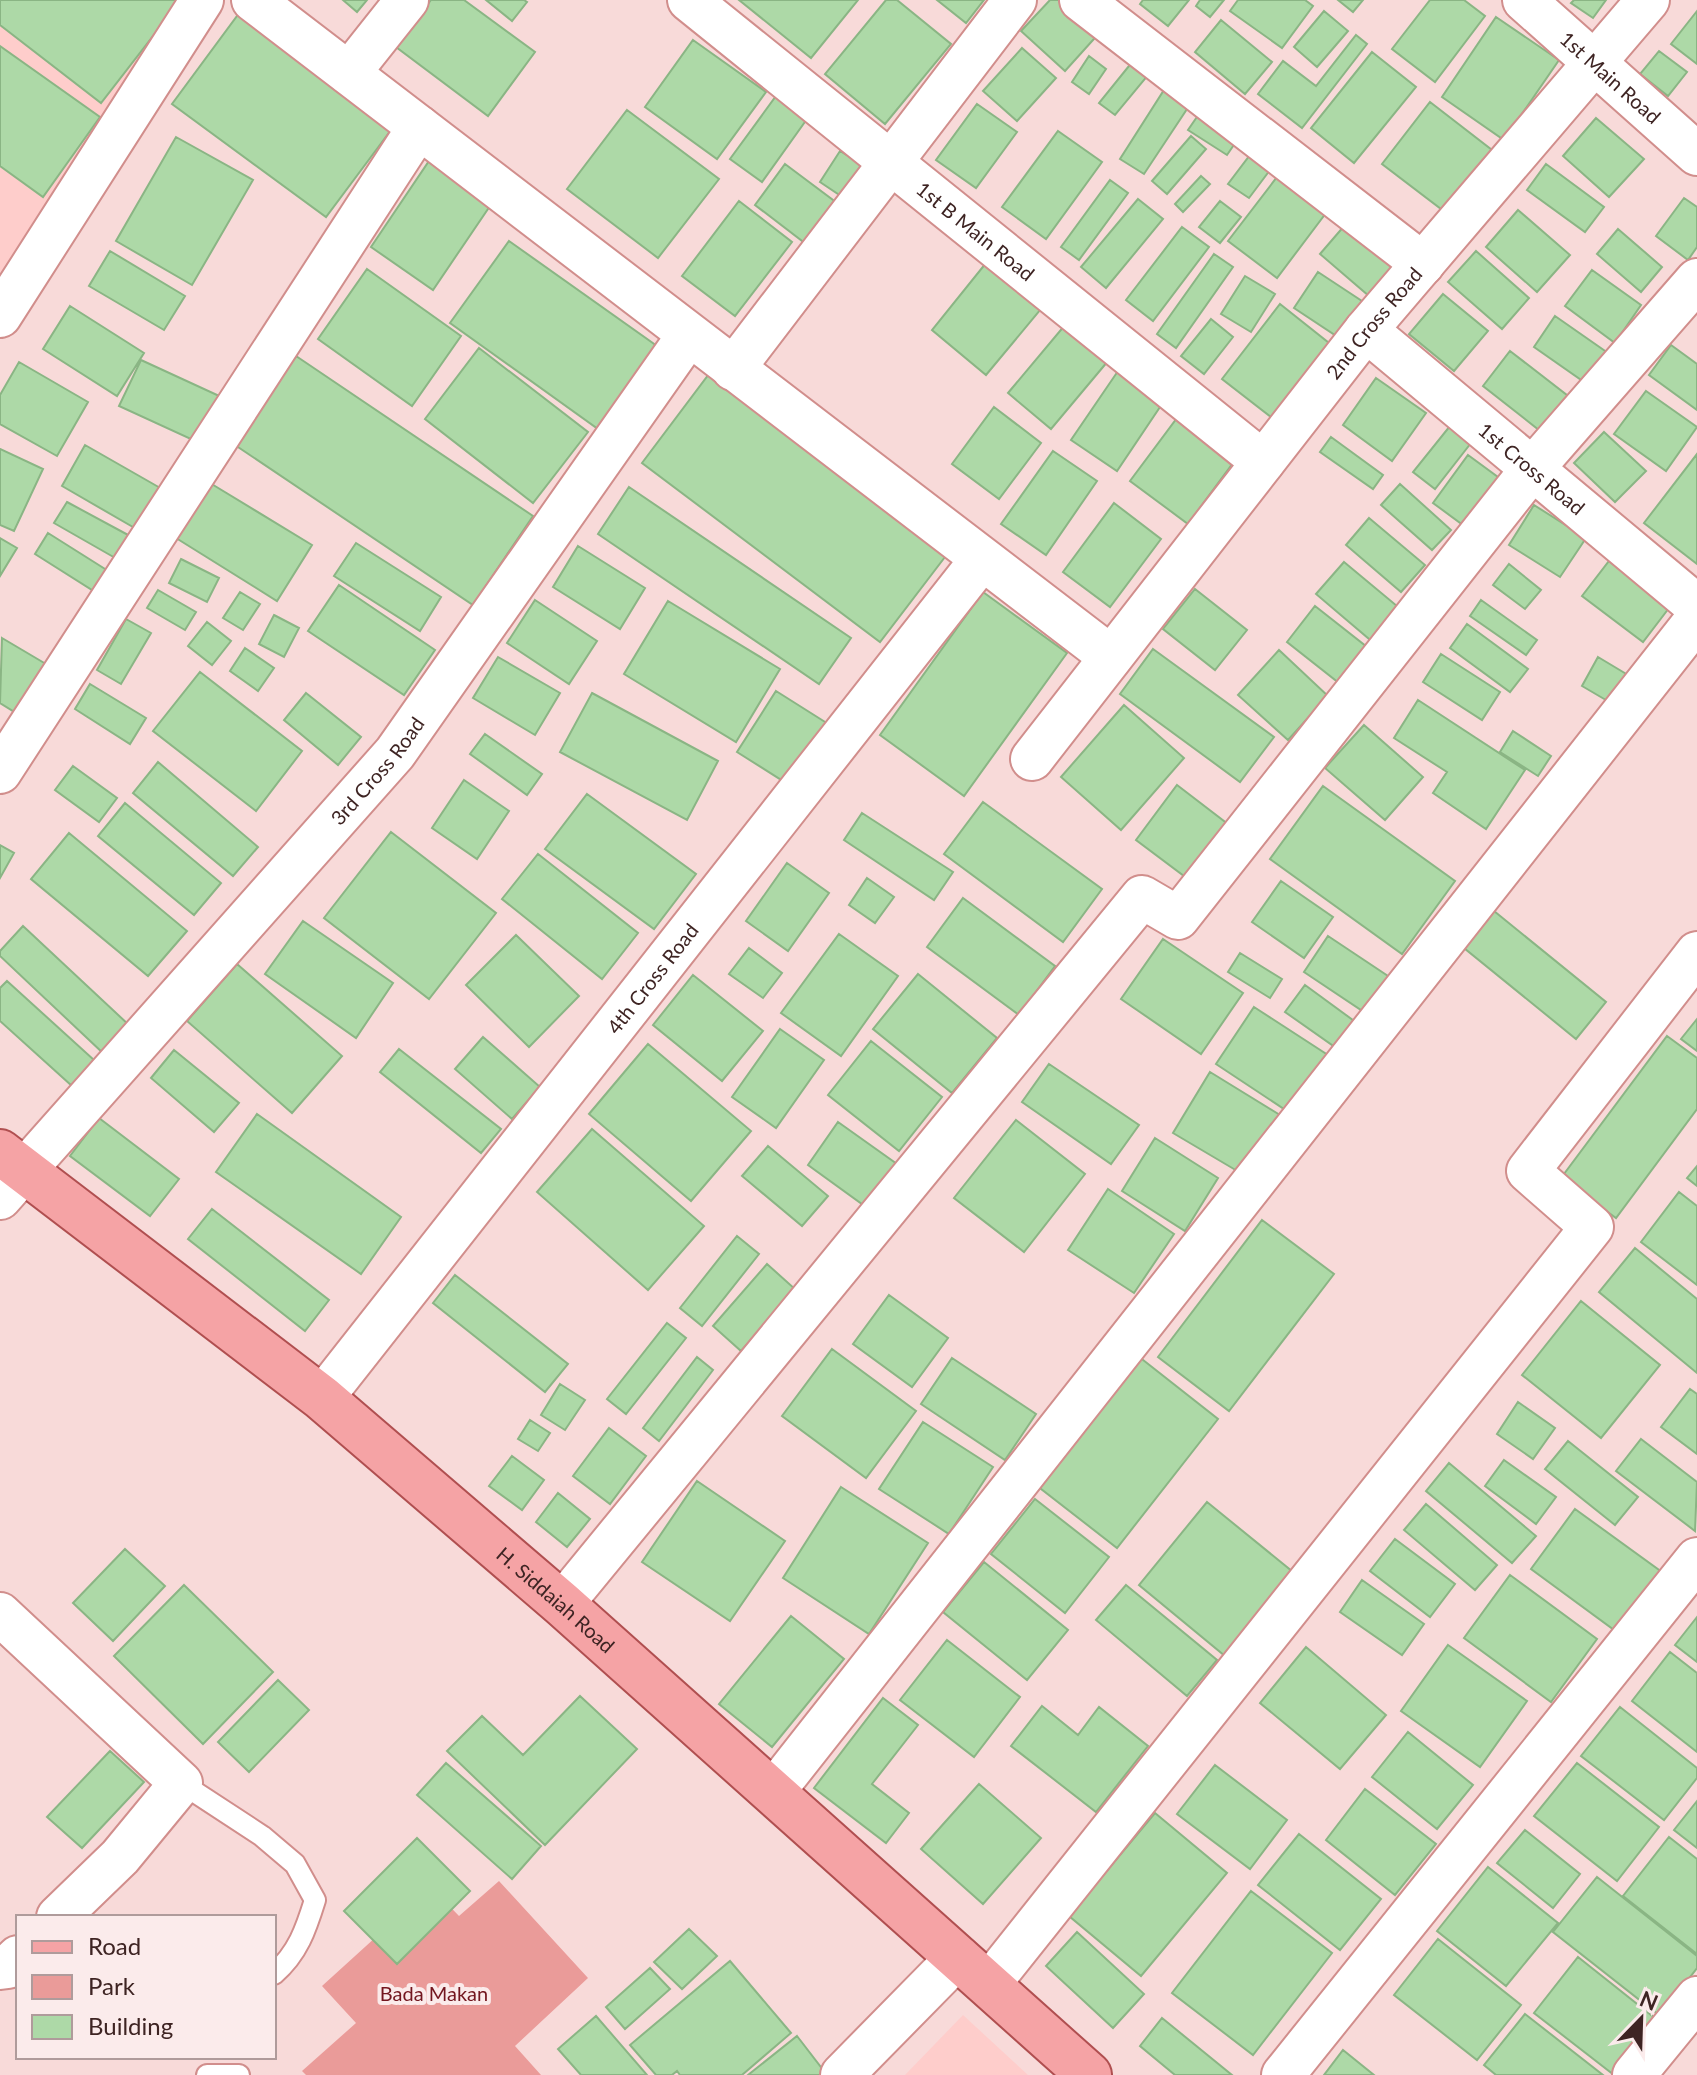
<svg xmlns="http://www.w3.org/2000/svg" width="1697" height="2075" viewBox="0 0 1697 2075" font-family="Lato,sans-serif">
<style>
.built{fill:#fecdcb}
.green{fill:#ea9b99}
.building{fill:#add9a7;stroke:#8ab584;stroke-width:2}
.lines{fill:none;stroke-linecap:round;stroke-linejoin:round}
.lane-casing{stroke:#d18e8c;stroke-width:24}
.street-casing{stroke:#d18e8c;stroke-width:46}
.primary-casing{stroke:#b04f50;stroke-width:48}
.lane{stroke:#fff;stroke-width:20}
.street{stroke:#fff;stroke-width:42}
.primary{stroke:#f5a3a5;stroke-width:44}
.labels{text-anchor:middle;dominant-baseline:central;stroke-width:8;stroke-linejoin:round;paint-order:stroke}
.street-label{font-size:20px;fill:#3e2423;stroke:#fbebeb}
.park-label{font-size:20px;fill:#73161f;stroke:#fbebeb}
</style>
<rect width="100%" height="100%" fill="#f8dad9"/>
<!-- built -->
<path class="built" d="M0,0h192l-192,293z
M963,2015l65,60h-123z"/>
<!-- green -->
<path class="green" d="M499,1881l89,97 -73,68 26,29h-235l-4,-4 54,-48 -34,-37 109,-99 28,29z"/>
<!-- building -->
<path class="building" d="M0,0h181l-80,103 -101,-78z
M343,0h24l-10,12z
M431,0h33l71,52 -47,64 -92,-69z
M486,0h38l3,2 -15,19z
M739,0h119l-47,58z
M886,0h11l54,44 -66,80 -60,-50z
M937,0h47l-18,23z
M1050,0h19l33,30 -37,41 -44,-40z
M1143,0h46l-21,26 -28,-22z
M1200,0h24l-14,17 -14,-11z
M1238,0h67l8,6 -31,42 -52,-37z
M1338,0h25l-10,12z
M1430,0h34l21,16 -50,66 -43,-33z
M1574,0h32l-13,18 -22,-15z
M1324,11l24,20 -31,36 -23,-20z
M1697,11v53l-26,-20z
M240,12l154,114 -68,91 -154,-113z
M1496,17l63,43 -55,80 -62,-43z
M1221,20l51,42 -27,32 -50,-42z
M1356,35l11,9 -65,84 -44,-34 25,-33 33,25z
M693,40l73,52 -49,67 -72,-52z
M0,46l100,71 -57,80 -43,-31z
M1022,48l34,30 -39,43 -34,-30z
M1659,51l28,21 -19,24 -28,-22z
M1372,52l44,35 -62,76 -43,-35z
M1089,56l17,13 -17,25 -17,-12z
M1133,61l16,13 -34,41 -16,-12z
M1164,90l25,16 -45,68 -24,-15z
M776,96l31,23 -45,63 -32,-23z
M1430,102l62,48 -47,62 -63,-48z
M977,104l40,28 -41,56 -40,-28z
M627,110l92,69 -61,79 -91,-69z
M1201,111l39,25 -13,19 -39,-25z
M1596,118l48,41 -35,38 -46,-41z
M1058,131l44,31 -56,77 -44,-32z
M1191,136l15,13 -39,45 -15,-13z
M176,137l77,43 -61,105 -76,-44z
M840,151l31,19 -21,32 -30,-20z
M1250,155l20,15 -21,28 -21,-14z
M429,161l63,42 -59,87 -62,-43z
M785,164l56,42 -31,41 -55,-42z
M1546,164l58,43 -19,25 -58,-42z
M1201,176l9,8 -27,28 -8,-8z
M1277,177l49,36 -49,65 -49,-37z
M1110,180l18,13 -49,67 -18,-13z
M1684,198l13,9v40l-9,13 -32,-24z
M1138,199l25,20 -57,69 -25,-21z
M739,201l53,41 -57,74 -53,-40z
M1220,201l21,16 -21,26 -21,-16z
M1518,210l52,45 -33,37 -51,-45z
M1345,225l49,41 -25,30 -49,-42z
M1182,227l27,20 -56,74 -27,-21z
M1618,229l44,38 -21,25 -44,-38z
M509,241l155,110 -59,83 -155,-111z
M110,251l75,45 -21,34 -75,-44z
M1476,251l53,47 -27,31 -54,-47z
M1214,254l19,13 -57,81 -19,-14z
M986,263l55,46 -55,66 -54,-45z
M367,269l94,67 -49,70 -94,-67z
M1592,270l49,35 -26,38 -50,-37z
M1318,272l50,33 -24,36 -50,-33z
M1245,276l30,18 -24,38 -30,-18z
M1443,294l45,37 -34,40 -45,-37z
M1280,304l49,39 -58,74 -49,-38z
M70,306l74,47 -27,43 -74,-47z
M1555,316l63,44 -21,31 -63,-44z
M1211,319l22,18 -29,37 -23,-18z
M1065,325l43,36 -57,68 -43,-36z
M1671,345l26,19v46l-48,-35z
M479,348l109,84 -55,71 -108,-84z
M1510,351l62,48 -28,35 -61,-48z
M296,356l237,160 -60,89 -238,-160z
M141,360l87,40 -22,46 -87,-40z
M19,362l69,40 -31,54 -57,-32v-29z
M1118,371l46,30 -47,70 -46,-31z
M709,374l239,179 -68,89 -238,-179z
M1376,378l50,35 -34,48 -49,-36z
M1646,391l51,36 -31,44 -52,-37z
M994,407l47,36 -42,56 -47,-35z
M1183,410l58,42 -53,72 -58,-43z
M1450,426l21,17 -36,46 -22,-17z
M1604,432l42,39 -31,31 -41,-39z
M1331,437l52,38 -10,14 -53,-37z
M85,445l84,48 -24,41 -83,-48z
M0,449l43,20 -29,62 -14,-6z
M1053,451l44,30 -51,74 -45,-31z
M1697,454v110l-53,-41z
M1468,455l34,25 -35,48 -34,-25z
M210,483l102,62 -35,56 -101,-63z
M1400,484l51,46 -19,20 -51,-45z
M629,487l222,151 -32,46 -221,-150z
M67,502l63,34 -13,23 -63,-36z
M1114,503l47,36 -51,68 -47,-35z
M1534,505l52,33 -26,39 -51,-32z
M1369,518l56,47 -24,27 -55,-47z
M48,533l65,41 -13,21 -65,-41z
M0,538l17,10 -17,28z
M356,543l85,54 -21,34 -86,-55z
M578,546l67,42 -25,41 -67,-42z
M181,559l38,19 -12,24 -38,-19z
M1609,561l60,47 -26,34 -61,-46z
M1344,562l59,49 -28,33 -59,-50z
M1509,564l32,26 -16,19 -32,-24z
M339,585l96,65 -31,45 -96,-64z
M1195,589l52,41 -32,40 -52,-41z
M158,590l38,22 -11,18 -38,-22z
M240,592l20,12 -17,26 -20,-12z
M983,592l84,61 -103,143 -84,-61z
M535,600l62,41 -28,43 -62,-41z
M1481,600l56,40 -11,15 -56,-39z
M668,601l112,68 -44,73 -112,-68z
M1315,606l52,41 -28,36 -52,-41z
M274,615l25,13 -15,29 -25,-13z
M126,619l25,14 -30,51 -24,-14z
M207,622l24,19 -19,24 -24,-19z
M1467,624l61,45 -18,23 -60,-44z
M2,638l49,29 -30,49 -21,-13z
M245,648l29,20 -16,23 -28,-20z
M1153,649l121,88 -34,45 -120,-88z
M1279,650l49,46 -40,44 -50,-45z
M1441,654l59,38 -18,28 -59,-38z
M498,657l62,36 -25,42 -62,-37z
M1598,657l30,18 -17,28 -29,-17z
M200,672l102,79 -46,60 -103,-80z
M90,684l56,34 -16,26 -55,-35z
M776,691l57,36 -39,61 -57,-36z
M306,693l55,44 -23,28 -54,-45z
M592,693l126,68 -31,59 -127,-68z
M1418,700l107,70 -39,59 -53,-36 14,-21 -53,-34z
M1124,705l60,53 -63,72 -60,-53z
M1364,725l59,52 -38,43 -60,-52z
M1513,731l38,25 -13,20 -38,-24z
M485,734l57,40 -15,21 -57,-41z
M158,762l100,85 -25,29 -100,-83z
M73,766l44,32 -18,24 -44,-32z
M464,780l45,31 -32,48 -45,-31z
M1177,785l56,43 -41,54 -56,-42z
M1323,786l132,95 -53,73 -132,-95z
M587,794l109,80 -42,55 -109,-80z
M983,802l119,87 -39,53 -119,-88z
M125,803l96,80 -27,32 -96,-79z
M862,813l91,59 -19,28 -90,-60z
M391,832l105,81 -67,86 -105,-81z
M69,833l118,98 -39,45 -117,-97z
M0,845l14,8 -14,25z
M538,854l100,79 -36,46 -100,-80z
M787,863l42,30 -41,58 -42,-30z
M867,878l27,19 -19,26 -26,-18z
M1281,881l52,36 -29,41 -52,-36z
M963,898l92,68 -36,49 -92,-68z
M1494,911l112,91 -30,37 -112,-91z
M303,921l90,62 -37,55 -91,-64z
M23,926l107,100 -26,28 -104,-98v-5z
M839,934l59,42 -57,80 -60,-43z
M516,935l63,61 -50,51 -63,-62z
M1328,936l63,42 -24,36 -63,-42z
M1163,939l80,54 -42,61 -80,-55z
M749,948l33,25 -19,25 -34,-24z
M1240,953l42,26 -12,19 -42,-26z
M237,964l105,92 -50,57 -105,-92z
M918,974l79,64 -45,55 -79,-64z
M693,975l70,56 -41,50 -69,-56z
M7,981l98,89 -23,25 -82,-74v-33z
M1305,985l56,41 -19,26 -57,-40z
M1254,1007l77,50 -38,58 -77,-51z
M1697,1019v32l-16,-12z
M780,1029l44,31 -48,68 -44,-31z
M1667,1036l30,22v51l-81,109 -55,-40z
M483,1037l57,50 -28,32 -57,-50z
M871,1041l71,56 -43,54 -71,-56z
M648,1044l103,87 -60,70 -102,-87z
M399,1049l102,80 -20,24 -101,-81z
M174,1050l65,53 -25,29 -63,-54z
M1049,1064l90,61 -28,39 -89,-62z
M1210,1072l70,43 -36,60 -71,-42z
M257,1114l144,103 -40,57 -145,-102z
M99,1118l80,61 -29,37 -80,-60z
M1016,1120l69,54 -61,78 -70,-54z
M838,1122l66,47 -31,43 -65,-47z
M592,1129l112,97 -56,64 -111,-98z
M1155,1138l63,40 -33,53 -63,-40z
M768,1146l60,50 -26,30 -60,-50z
M1697,1166v20l-10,-8z
M1108,1189l66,45 -40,59 -66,-43z
M1679,1192l18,14v79l-56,-43z
M212,1209l117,91 -24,31 -117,-92z
M1262,1220l72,54 -105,137 -71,-54z
M737,1236l22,18 -57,72 -22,-18z
M1635,1248l62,51v74l-98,-81z
M767,1264l29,26 -55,61 -28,-25z
M455,1275l113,89 -23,28 -112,-89z
M889,1295l59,43 -36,49 -59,-43z
M1581,1301l79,64 -59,73 -79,-63z
M667,1323l19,15 -60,76 -19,-15z
M832,1349l84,62 -50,67 -84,-62z
M1138,1356l80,63 -101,129 -81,-63z
M697,1357l16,13 -54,71 -16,-13z
M952,1358l84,56 -31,46 -84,-56z
M560,1384l25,16 -20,30 -24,-15z
M1690,1389l7,5v60l-36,-27z
M1518,1402l37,26 -22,31 -36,-25z
M530,1420l20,13 -12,18 -20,-12z
M923,1422l70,45 -44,67 -70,-45z
M609,1428l37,28 -36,48 -37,-28z
M1641,1439l56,43 -2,49 -79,-60z
M1568,1441l70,56 -23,28 -70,-56z
M512,1456l32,24 -22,30 -33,-24z
M1504,1460l52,37 -20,27 -51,-38z
M1449,1463l87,73 -24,27 -86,-72z
M697,1481l88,60 -55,80 -88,-59z
M841,1487l87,56 -59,91 -86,-56z
M558,1493l32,26 -23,28 -31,-25z
M1035,1499l74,58 -44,56 -74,-59z
M1207,1502l86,70 -68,84 -86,-71z
M1426,1504l71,61 -22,25 -71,-60z
M1575,1509l91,66 -45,60 -90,-66z
M1395,1539l60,45 -25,33 -60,-46z
M125,1549l40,37 -52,55 -40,-38z
M984,1562l84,68 -41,50 -84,-68z
M1510,1575l87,64 -46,63 -87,-64z
M1362,1580l62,44 -22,31 -62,-43z
M184,1585l89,87 -70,72 -89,-88z
M1126,1585l91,75 -30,36 -91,-76z
M791,1616l53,43 -72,88 -53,-43z
M1697,1617v45l-22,-17z
M947,1640l73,57 -46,60 -74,-57z
M1448,1645l79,56 -47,66 -79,-56z
M1306,1647l80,68 -46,54 -80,-66z
M1670,1652l27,21v79l-65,-51z
M278,1680l31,30 -60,62 -31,-30z
M580,1696l57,53 -92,96 -98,-94 35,-35 41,39z
M883,1698l35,27 -46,59 37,29 -23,30 -72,-55z
M1042,1706l36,29 21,-28 49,39 -52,66 -85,-66z
M1620,1707l77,61v10l-33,42 -83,-64z
M1408,1732l65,53 -36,44 -65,-52z
M110,1751l34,31 -62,66 -35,-31z
M446,1763l95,83 -29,33 -95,-84z
M1577,1763l82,64 -42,54 -83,-65z
M1215,1765l72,55 -37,49 -73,-55z
M979,1784l62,54 -58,66 -62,-55z
M1365,1789l71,55 -41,51 -69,-55z
M1697,1801v47l-23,-18z
M1155,1813l72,60 -86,103 -72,-60z
M1525,1830l55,44 -27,34 -56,-45z
M1299,1834l82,65 -41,51 -82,-65z
M1669,1837l28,22v95l-74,-58z
M417,1838l53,53 -73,73 -53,-53z
M1488,1867l70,56 -52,63 -69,-55z
M1597,1877l100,79v12l-37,48 -107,-84z
M1251,1891l81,62 -79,102 -81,-62z
M689,1929l28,27 -35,33 -28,-27z
M1077,1932l67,62 -31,34 -67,-62z
M1438,1939l83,66 -44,55 -83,-65z
M1578,1957l83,66 -41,52h-6l-80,-62z
M730,1961l61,72 -49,42h-62l-3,-4 -5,4h-16l-26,-30z
M650,1968l20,21 -45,40 -19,-22z
M1525,2014l78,61h-107l-12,-10z
M596,2016l51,59h-66l-23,-26z
M1162,2018l70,57h-57l-35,-29z
M797,2036l30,39h-79z
M1343,2050l31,25h-50z"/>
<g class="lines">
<!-- lane casing -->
<g class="lane-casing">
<path id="lane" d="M181,1783l81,53 33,28 20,36c-9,29 -17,53 -41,74
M207,2075h32"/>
</g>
<!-- street casing -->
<g class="street-casing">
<g id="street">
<path d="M253,0l858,657"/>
<path id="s1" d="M689,0l574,462"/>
<path d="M1081,0l342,264"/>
<path id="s2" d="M1524,0l173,154"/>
<path d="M349,73l58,-73"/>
<path d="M0,316l202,-316"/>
<path id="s3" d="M1366,330l331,276"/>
<path d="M733,369l282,-369"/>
<path id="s4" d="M1032,759l334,-429 282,-330"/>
<path d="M0,772l419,-645"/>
<path id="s5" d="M0,1198l395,-445 293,-417"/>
<path id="s6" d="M322,1398l660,-839"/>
<path d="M562,1604l580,-707 36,21 354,-449 165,-189"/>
<path d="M0,1614l181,169 -61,74 -62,60"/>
<path d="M773,1792l924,-1173"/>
<path d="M0,1968l8,-1 10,-10"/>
<path d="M989,1984l603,-757 -64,-56 169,-218"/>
<path d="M842,2075l116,-118"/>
<path d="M1283,2075l414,-516"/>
<path d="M1634,2075l63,-77"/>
</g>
</g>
<!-- primary casing -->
<g class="primary-casing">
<g id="primary">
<path id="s7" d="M0,1152l322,246 240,206 527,471"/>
</g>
</g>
<!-- lane -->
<use href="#lane" class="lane"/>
<!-- street -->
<use href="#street" class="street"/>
<!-- primary -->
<use href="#primary" class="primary"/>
</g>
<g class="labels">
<!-- street labels -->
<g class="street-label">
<text stroke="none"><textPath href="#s2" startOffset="116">1st Main Road</textPath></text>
<text stroke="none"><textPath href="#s1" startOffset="368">1st B Main Road</textPath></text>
<text stroke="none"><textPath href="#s4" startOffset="554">2nd Cross Road</textPath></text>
<text stroke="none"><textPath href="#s3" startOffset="216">1st Cross Road</textPath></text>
<text stroke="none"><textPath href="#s5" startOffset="570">3rd Cross Road</textPath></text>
<text stroke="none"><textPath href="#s6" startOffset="534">4th Cross Road</textPath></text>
<text stroke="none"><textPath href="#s7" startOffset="714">H. Siddaiah Road</textPath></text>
</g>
<!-- park labels -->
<g class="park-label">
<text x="434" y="1993">Bada Makan</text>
</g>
</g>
<!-- legend -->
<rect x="16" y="1915" width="260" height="144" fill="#fbebeb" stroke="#af9b9b" stroke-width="2"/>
<rect x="32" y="1941" width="40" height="12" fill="#f5a3a5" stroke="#af9b9b" stroke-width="2"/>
<text x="88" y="1955" font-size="24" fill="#3e2423">Road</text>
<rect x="32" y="1975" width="40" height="24" fill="#ea9b99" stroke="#af9b9b" stroke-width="2"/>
<text x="88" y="1995" font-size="24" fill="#3e2423">Park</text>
<rect x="32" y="2015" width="40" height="24" fill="#add9a7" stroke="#af9b9b" stroke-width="2"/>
<text x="88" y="2035" font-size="24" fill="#3e2423">Building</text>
<!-- north arrow -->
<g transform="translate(1641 2019) rotate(23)" stroke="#fbebeb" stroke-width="6" paint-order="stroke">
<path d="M0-6L14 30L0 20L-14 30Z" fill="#3e2423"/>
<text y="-12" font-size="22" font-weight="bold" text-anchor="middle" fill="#3e2423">N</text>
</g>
</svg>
